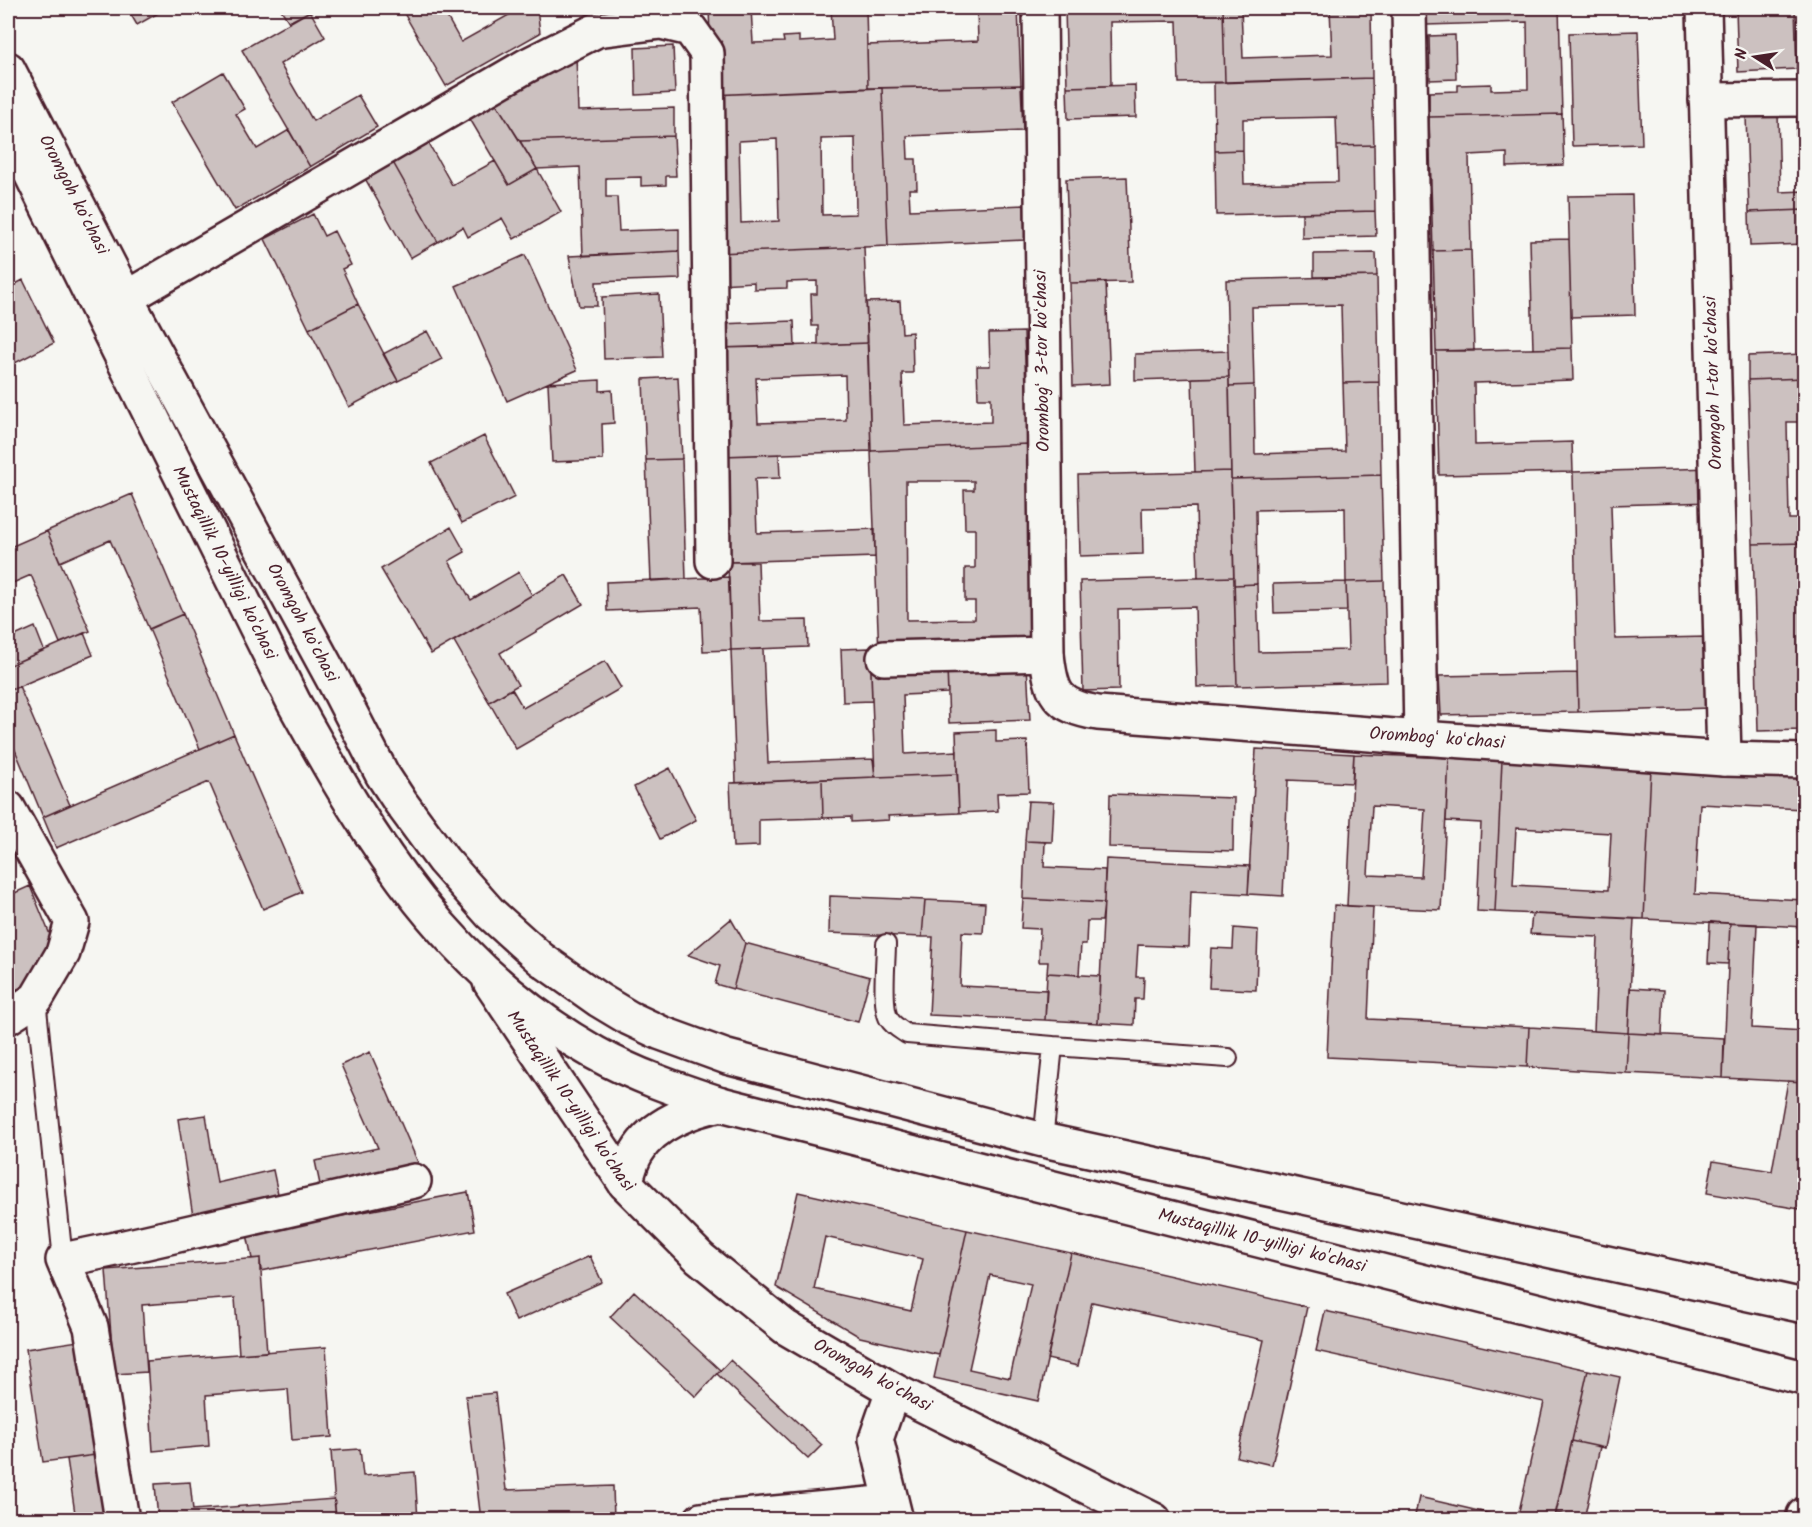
<svg xmlns="http://www.w3.org/2000/svg" width="1812" height="1527" viewBox="0 0 1812 1527" font-family="Kalam,sans-serif">
<style>
.building{fill:#ccc1c0;stroke:#4a1f2b;stroke-width:1.5;fill-rule:evenodd}
.lines{fill:none;stroke-linecap:round;stroke-linejoin:round}
.lane-casing{stroke:#4a1f2b;stroke-width:22}
.street-casing{stroke:#4a1f2b;stroke-width:38}
.secondary-casing{stroke:#4a1f2b;stroke-width:38}
.lane{stroke:#f6f6f2;stroke-width:18}
.street{stroke:#f6f6f2;stroke-width:33}
.secondary{stroke:#f6f6f2;stroke-width:33}
.labels{text-anchor:middle;dominant-baseline:central;stroke-width:5;stroke-linejoin:round;paint-order:stroke}
.street-label{font-size:18px;fill:#4a1f2b;stroke:#f6f6f2}
</style>
<rect width="100%" height="100%" fill="#f6f6f2"/>
<filter id="ink" filterUnits="userSpaceOnUse"><feTurbulence type="fractalNoise" baseFrequency=".0167" numOctaves="2"/><feDisplacementMap in="SourceGraphic" scale="12" xChannelSelector="R" yChannelSelector="G"/><feConvolveMatrix kernelMatrix="1 2 1 2 8 2 1 2 1" color-interpolation-filters="sRGB"/></filter>
<g filter="url(#ink)">
<!-- building -->
<path class="building" d="M127,8h30l3,4 -23,13z
M280,8h28l2,3 -21,11z
M401,8h41l19,34 60,-34h16l3,25 -94,53z
M709,8h42l2,35 31,-1 -1,-5 16,-1v6l34,-2 -2,-32h35l2,80 -156,7z
M977,8h41l3,77 -153,3 -1,-43 111,-4z
M1065,8h158l2,74 -46,1 -2,-62 -67,1 1,64 -44,1z
M1223,8h18l2,50 89,-3 -2,-47h41l1,70 -147,4z
M1426,8h133l3,106 -133,3v-25l29,-1v-6l33,-1v6l37,-1 -1,-67 -101,3z
M1736,8h59l2,61 -59,3z
M310,11l15,26 -45,27 33,57 45,-26 19,32 -67,40 -68,-117z
M1638,31l4,113 -70,2 -3,-113z
M1455,35l1,44 -26,1 -1,-44z
M673,46l2,47 -39,2 -1,-47z
M576,56l2,55 96,-3v28l-154,5 -24,-38z
M1797,69h7v26h-6z
M223,72l22,37 -9,5 21,35 32,-19 21,37 -75,43 -63,-108z
M1372,78l2,67 -37,1 -1,-29 -93,2v31l-28,1 -1,-68z
M1021,85l2,46 -116,5 1,23h8l1,30h-8l1,21 114,-5 1,35 -137,6 -6,-158z
M1135,85l1,32 -68,2 -1,-32z
M882,88l6,158 -170,7 -6,-158zM855,138l1,76 -34,1 -1,-76zM777,139l2,82 -38,2 -2,-82z
M496,103l41,66 -28,16 -39,-66z
M1562,114l2,51 -57,2v-14l-38,2 2,95 -38,1 -4,-134z
M1778,114l2,78 24,-1v19l-55,2 -3,-97z
M1797,117h7v24h-8z
M674,136l2,40h-10v9l-25,1v-9l-35,1v19h11l2,34 60,-2v22l-96,5 -3,-89 -43,2 -17,-28z
M425,137l27,48 43,-24 14,24 28,-16 24,43 -47,27 -12,-21 -34,19 -5,-10 -25,15 -48,-85z
M1374,145l1,66 -159,4 -1,-64 28,-1 1,34 94,-2 -1,-36z
M390,157l48,85 -28,16 -48,-85z
M1127,177l4,105 -61,1 -4,-104z
M1632,195l3,120 -64,2 -3,-121z
M1804,210v34l-54,2 -1,-34z
M1375,211l1,25 -74,2v-25z
M313,214l11,22 10,-5 17,34 -9,4 16,35 -49,25 -44,-90z
M1569,239l3,109 -39,1 -3,-109z
M864,247l4,96 -50,2v-19h-6l-1,-32h6v-13l-30,1v6l-33,1v-7l-35,2 -1,-31z
M1471,250l3,101h-38l-3,-100z
M679,251l1,28 -84,3 1,24h-18l-10,-50z
M1376,253l1,23 -63,1v-23z
M525,255l52,115 -70,31 -51,-115z
M1377,276l2,106 -36,1 -2,-78 -89,2 2,78 -25,1 -3,-106z
M23,280l31,63 -39,20 -7,-16v-59z
M1106,282l4,102 -37,2 -3,-103z
M659,294l3,63 -58,2 -2,-62z
M900,301l2,32 10,-1 1,41h-11l2,52 87,-3v-24h-13l-1,-32h13l-1,-33 35,-1 4,112 -157,7 -5,-149z
M358,304l40,77 -49,26 -40,-78z
M794,321l1,25 -75,2v-24z
M427,331l15,28 -44,22 -15,-27z
M868,343l3,108 -147,5 -4,-108zM845,375l1,45 -88,3 -2,-45z
M1572,348l1,32 -99,3 1,62 97,-3 1,30 -134,3 -3,-124z
M1228,351l1,26 -94,3v-26z
M1804,354v24l-56,2v-24z
M678,377l4,82 -36,1 -3,-81z
M1229,377l2,94 -36,1 -3,-94z
M1804,378v44h-17l2,97h15v24l-51,1 -5,-164z
M600,380v11l12,-1 2,33 -12,1 1,36 -51,2 -4,-79z
M1379,382l2,93 -150,4 -2,-93 25,-1 1,69 90,-3 -2,-68z
M484,436l31,61 -53,26 -31,-60z
M1028,444l8,204 -157,6 -8,-203zM906,481h68v9h-10l1,39h10v39h-10v33h10v18l-68,1z
M779,454l1,24 -25,1 2,54 118,-4v28l-147,5 -4,-106z
M682,459l4,120 -35,2 -5,-121z
M1712,468l1,34 -102,3 4,134 92,-2 2,71 -131,4 -5,-240z
M1231,471l3,106 -36,1 -2,-71 -54,1 1,46 -63,2 -2,-81z
M1381,475l3,106 -38,1 -1,-74 -89,2 1,74 -23,1 -3,-106z
M132,494l51,120 -34,15 -39,-89 -50,22 -13,-31z
M451,527l14,25 -16,9 22,39 48,-28 13,23 -101,59 -50,-85z
M47,531l43,100 -30,12 -29,-68 -23,10v-37z
M1804,543v187l-46,1 -5,-187z
M728,562h30l2,59 47,-1 1,27 -77,3z
M566,575l17,29 -83,49 18,32 -29,17 -35,-61z
M729,577l2,73 -28,1 -2,-44 -94,4 -1,-29z
M1234,577l3,109 -40,1 -2,-80 -77,2 1,81 -36,1 -3,-110z
M1384,581l3,101 -150,4 -3,-101 23,-1 2,68 89,-2 -2,-68z
M1346,582l1,29 -73,2 -1,-29z
M183,614l51,120 -34,15 -51,-120z
M35,627l9,23 -36,16v-27z
M84,633l9,22 -85,36v-25z
M870,648l2,53 -29,1 -2,-53z
M763,649l5,114 105,-4 2,18 -139,6 -5,-133z
M605,661l16,27 -105,61 -27,-47 23,-13 11,19z
M1027,665l3,55 -81,3 -2,-55z
M947,668l1,25 -45,2 2,59 52,-3v23l-82,3 -4,-106z
M1577,673l1,39 -137,3 -2,-39z
M19,686l51,119 -27,12 -35,-84v-42z
M996,730v12l31,-1 2,51 -32,1 1,18 -39,2 -3,-81z
M234,734l68,158 -39,17 -54,-127 -153,66 -13,-31z
M1256,749l98,5 -2,29 -64,-3 -5,116 -35,-2z
M1354,754l95,4 -8,152 -94,-4zM1372,806l53,3 -4,68 -53,-2z
M1449,758l53,2 -7,152 -18,-1 4,-88 -35,-2z
M1502,760l149,8 -7,151 -149,-7zM1516,828l95,5 -3,57 -95,-5z
M670,768l26,52 -36,19 -26,-52z
M1651,768l153,7v34l-104,-5 -5,90 109,6v27l-160,-8z
M957,774l2,39 -71,3 1,4 -38,2v-5l-28,1 -1,-39z
M822,779l1,39 -64,2v26l-26,1 -3,-64z
M1110,794l124,4 -1,53 -124,-4z
M1028,801l26,1 -2,40 -27,-1z
M1025,841l20,1 -1,25 61,3 -1,33 -81,-4z
M1106,859l144,7 -2,28 -57,-3 -2,56 -51,-2 -2,32h8l-1,22h-8l-1,26 -36,-2z
M30,886l23,56 -14,43 -31,6v-95z
M830,896l95,4 -3,37 -93,-4z
M1023,899l81,4 -2,18h-15l-1,23h-5l-2,31 -32,-2 1,-11h-9l1,-33 -19,-1z
M925,900l60,3 -2,30 -21,-1 -2,54 87,4 -2,30 -116,-5 4,-78h-11z
M1334,905l39,2 -5,112 161,8 -2,40 -200,-10z
M1532,914l102,5 -6,114 -34,-2 4,-94 -68,-3z
M731,919l14,24 -12,46 -18,-5 5,-18 -32,-11z
M1710,922l20,1 -2,41 -20,-1z
M1730,923l27,1 -5,104 52,3v51l-81,-4z
M1234,928l24,2 -2,60 -47,-2 2,-40 22,1z
M745,943l125,34 -12,45 -125,-33z
M1047,973l53,3 -2,47 -53,-3z
M1630,988l34,2 -2,45 -34,-2z
M1529,1027l99,6 -2,40 -99,-6z
M1628,1033l96,5 -1,40 -97,-5z
M370,1052l53,122 -101,20 -7,-33 63,-13 -37,-83z
M1788,1081l16,1v95l-5,32 -92,-16 6,-32 59,10z
M206,1115l11,68 56,-13 7,33 -86,20 -16,-104z
M1804,1180v30l-5,-1z
M468,1192l7,38 -215,41v-13l-8,1 -5,-25z
M798,1192l169,38 -28,125 -79,-18 -84,-50zM825,1237l98,22 -12,52 -97,-22z
M967,1230l104,23 -33,148 -104,-23zM990,1275l41,9 -21,94 -41,-9z
M1071,1253l236,54 -35,158 -35,-8 27,-117 -172,-38 -14,64 -31,-7z
M590,1256l12,26 -86,39 -12,-27z
M260,1258l7,94 -28,2 -4,-56 -93,7 5,67 -33,2 -8,-104z
M634,1291l86,79 -24,27 -86,-80z
M1325,1311l263,59 -34,150h-37l27,-118 -228,-51z
M78,1341l17,114 -52,7 -17,-113z
M326,1347l6,90 -40,3 -4,-51 -82,6 3,51 -56,5 -6,-90z
M730,1360l92,85 -14,14 -91,-85z
M1588,1370l32,7 -15,71 -33,-7z
M495,1393l11,97 107,-4 1,34h-133l-15,-124z
M1572,1441l28,6 -16,72 -28,-6z
M360,1449l3,27 52,-4 3,48h-82l-5,-69z
M95,1455l9,65h-28l-9,-61z
M190,1482l3,28 141,-11 2,21h-178l-3,-36z
M1419,1497l98,23h-103z"/>
<g class="lines">
<!-- lane casing -->
<g class="lane-casing">
<path id="lane" d="M886,944c0,18 -5,62 3,75 4,7 12,11 18,15l146,12 -10,94
M36,999l27,261
M1053,1046l175,12"/>
</g>
<!-- street casing -->
<g class="street-casing">
<g id="street">
<path d="M1040,8l7,646c4,39 9,52 51,59l323,25 303,21 80,2"/>
<path d="M1409,8l12,730"/>
<path d="M1704,8l20,751"/>
<path d="M1706,100l98,-1"/>
<path d="M126,298l400,-232 71,-36 64,-8 29,7 17,24 6,508"/>
<path d="M884,658l163,-4"/>
<path d="M8,808l64,114 -9,31 -27,46 -28,18"/>
<path id="s1" d="M490,982l135,201 75,75 85,69 108,63 261,130"/>
<path d="M625,1183c4,-11 6,-22 12,-31 16,-28 54,-42 84,-48"/>
<path d="M893,1390l-17,49 20,81"/>
<path d="M122,1520l-31,-193 -28,-67 62,-13 289,-66"/>
<path d="M701,1520l190,-18"/>
<path d="M1803,1520l1,-5"/>
</g>
</g>
<!-- secondary casing -->
<g class="secondary-casing">
<g id="secondary">
<path d="M8,69l118,229 209,385 47,91 19,29 42,57 48,54 50,45 58,41 30,18 32,15 66,24 316,83 761,166"/>
<path id="s2" d="M8,130l16,30 270,543c79,143 154,267 301,350 39,22 83,37 126,51l1083,274"/>
</g>
</g>
<!-- lane -->
<use href="#lane" class="lane"/>
<!-- street -->
<use href="#street" class="street"/>
<!-- secondary -->
<use href="#secondary" class="secondary"/>
</g>
</g>
<g class="labels">
<!-- street labels -->
<g class="street-label">
<text transform="translate(73 195) rotate(63)">Oromgoh koʻchasi</text>
<text transform="translate(1043 361) rotate(-91)">Orombogʻ 3-tor koʻchasi</text>
<text transform="translate(1714 383) rotate(-92)">Oromgoh 1-tor koʻchasi</text>
<text stroke="none"><textPath href="#s2" startOffset="484">Mustaqillik 10-yilligi ko'chasi</textPath></text>
<text transform="translate(302 623) rotate(62)">Oromgoh koʻchasi</text>
<text transform="translate(1437 739) rotate(4)">Orombogʻ koʻchasi</text>
<text stroke="none"><textPath href="#s1" startOffset="144">Mustaqillik 10-yilligi ko'chasi</textPath></text>
<text stroke="none"><textPath href="#s2" startOffset="1803">Mustaqillik 10-yilligi ko'chasi</textPath></text>
<text transform="translate(872 1376) rotate(29)">Oromgoh koʻchasi</text>
</g>
</g>
<!-- margin -->
<rect width="1812" height="1527" fill="none" stroke="#f6f6f2" stroke-width="30"/>
<rect x="15" y="15" width="1782" height="1497" fill="none" stroke="#4a1f2b" stroke-width="2" filter="url(#ink)"/>
<!-- north arrow -->
<g transform="translate(1755 57) rotate(282)" stroke="#f6f6f2" stroke-width="4.5" paint-order="stroke">
<path d="M0-4.5L10 22L0 15L-10 22Z" fill="#4a1f2b"/>
<text y="-9" font-size="16" font-weight="bold" text-anchor="middle" fill="#4a1f2b">N</text>
</g>
</svg>
